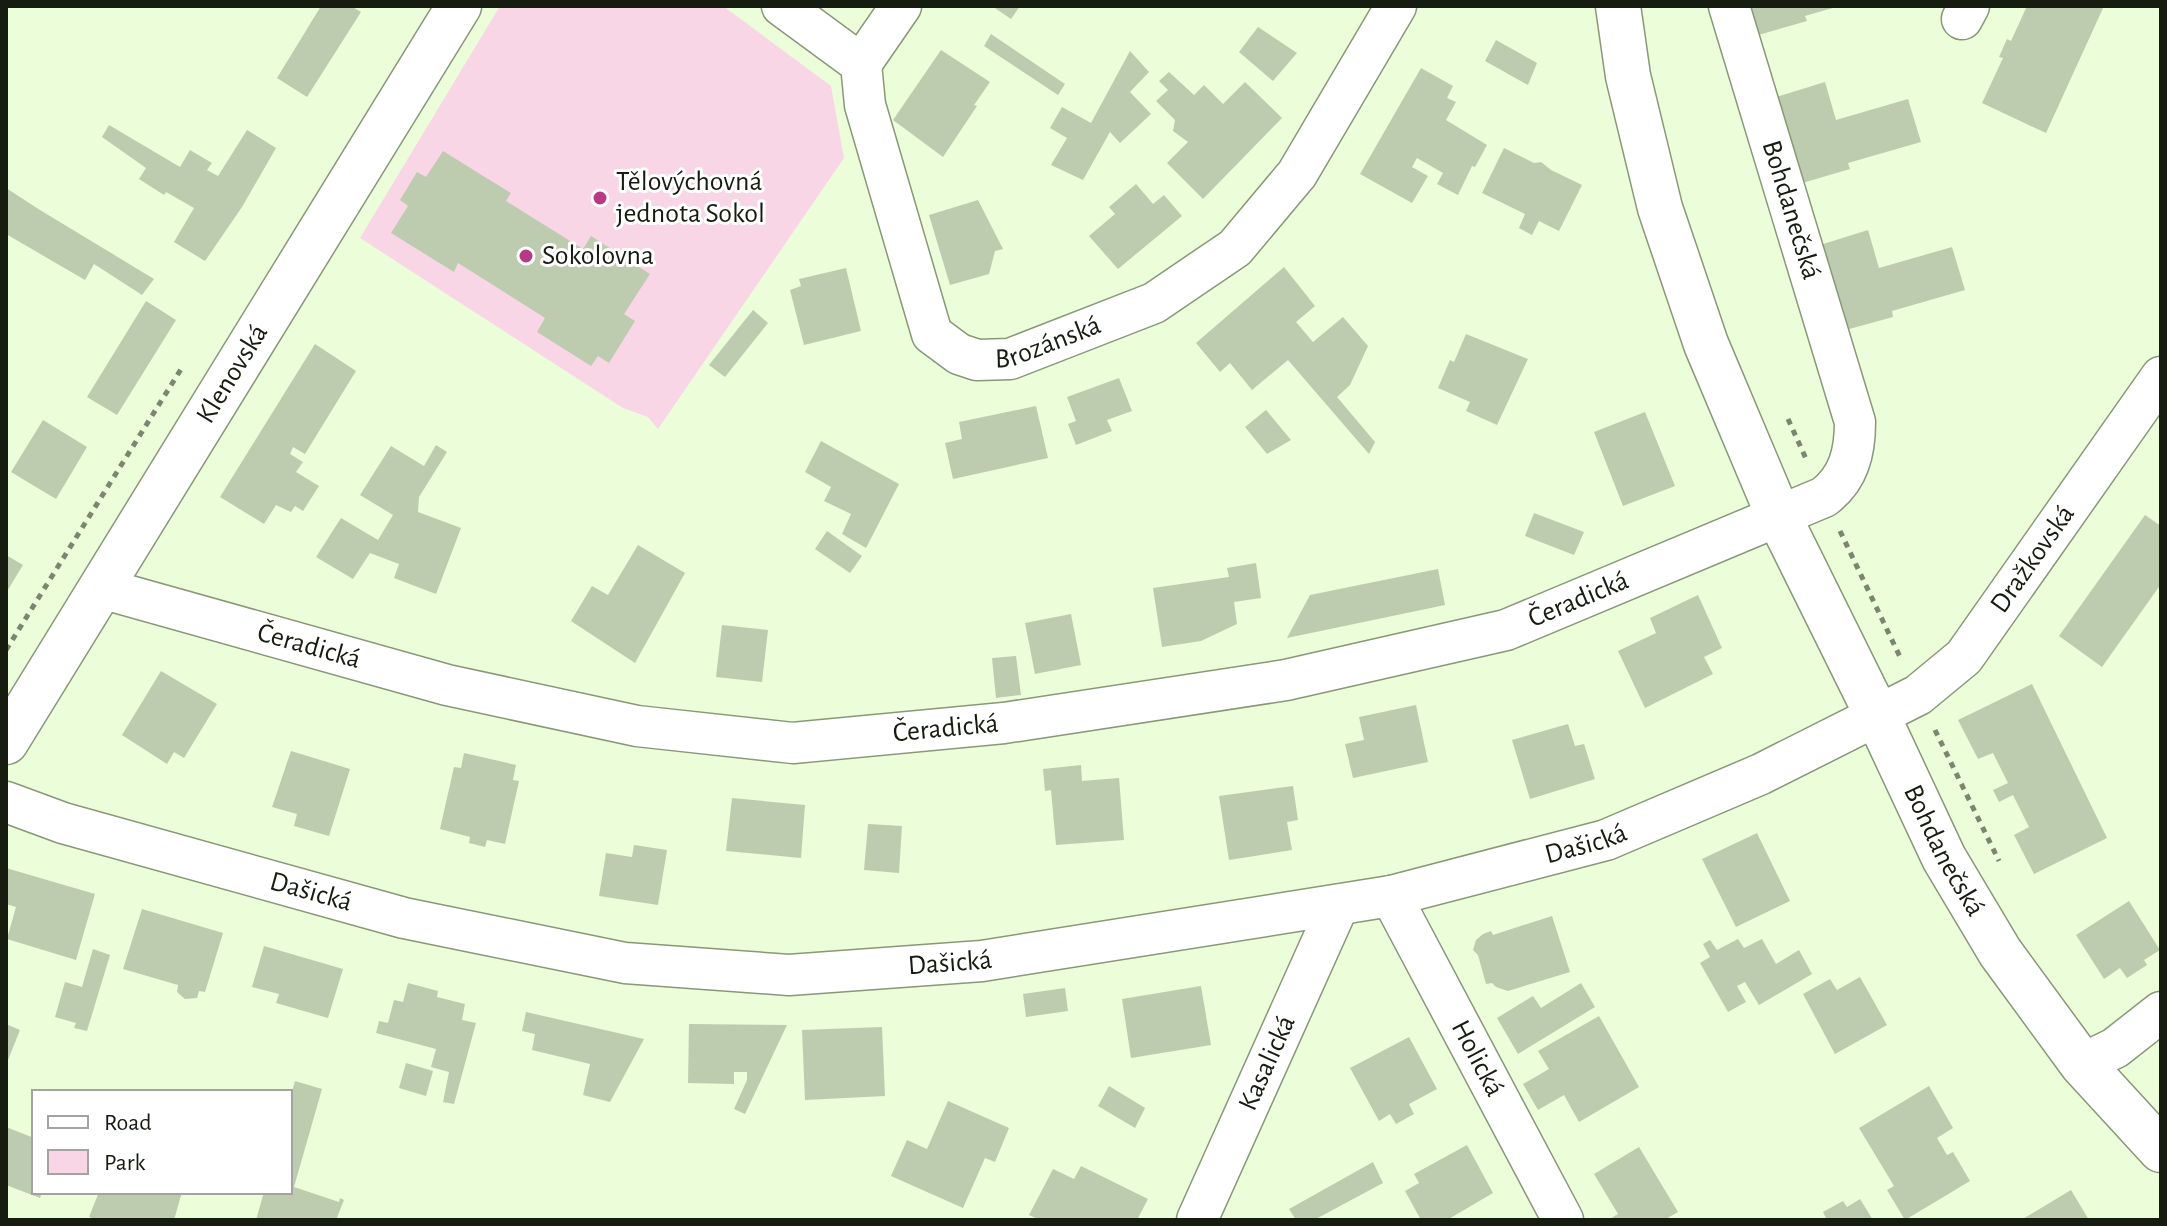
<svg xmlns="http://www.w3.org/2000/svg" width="2167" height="1226" viewBox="0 0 2167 1226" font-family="'Alegreya Sans',sans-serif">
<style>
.green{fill:#f8d6e6}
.building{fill:#bdccae}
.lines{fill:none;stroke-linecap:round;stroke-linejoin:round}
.street-casing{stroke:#889878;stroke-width:43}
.secondary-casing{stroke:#889878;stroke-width:47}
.path{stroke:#7b866f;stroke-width:5;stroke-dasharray:6 6;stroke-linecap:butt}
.street{stroke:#fff;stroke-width:40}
.secondary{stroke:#fff;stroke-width:44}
.poi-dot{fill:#b93984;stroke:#fff;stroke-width:3}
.labels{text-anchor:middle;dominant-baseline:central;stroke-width:6;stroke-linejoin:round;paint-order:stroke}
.poi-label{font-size:28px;fill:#161c10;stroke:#fff;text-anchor:start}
.street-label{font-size:28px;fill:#161c10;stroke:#fff}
</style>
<rect width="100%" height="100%" fill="#ecfdda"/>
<!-- green -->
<path class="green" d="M500,6h223l108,80 13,72 -186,271 -10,-12 -25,-9 -263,-170z"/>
<!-- building -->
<path class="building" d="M321,6h30l10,6 -54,85 -30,-19z
M992,6h28l-9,13z
M1746,6h90v1l-31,9 2,5 -52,15z
M2027,6h77l-58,127 -64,-30 21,-45 -4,-1 8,-18 4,2z
M1258,27l39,26 -24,28 -34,-29z
M991,34l74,50 -7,11 -74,-49z
M1496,40l41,23 -9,22 -43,-24z
M941,50l49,32 -16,23 3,1 -34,51 -50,-37z
M1130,51l19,21 -19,20 21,22 -31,29 -10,-11 -27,48 -32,-15 16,-27 -17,-10 12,-21 29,16z
M1421,68l32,18 -6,12 9,4 -10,18 41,25 -12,22 -3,-1 -14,29 -21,-11 6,-11 -26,-15 -5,9 16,9 -16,27 -52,-29z
M1169,72l25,23 10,-10 19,19 22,-22 37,36 -79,81 -36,-36 21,-21 -15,-11 2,-11 -19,-19 12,-11 -9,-9z
M1825,82l11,38 72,-21 13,43 -73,21 2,6 -51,15 -26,-86z
M109,125l71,42 10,-17 22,13 -5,7 11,6 29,-46 29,18 -34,59 -37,54 -31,-19 20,-34 -28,-16 -2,3 -25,-16 7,-11 -44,-31z
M1504,148l30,15 7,-1 10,8 31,15 -23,46 -20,-10 -7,14 -13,-7 6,-14 -43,-21z
M443,151l68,42 -5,8 77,48 8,-13 59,38 -26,40 11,7 -26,42 -11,-7 -7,10 -54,-34 8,-14 -87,-55 -4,9 -63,-39 17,-27 -8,-6 17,-28 9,5z
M1136,184l17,20 11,-9 18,21 -64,53 -29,-33 26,-22 -6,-7z
M6,188l34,22 114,69 -12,16 -48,-31 -9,16 -79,-46z
M978,200l25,49 -8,2 -6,23 -39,11 -21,-70z
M1868,230l11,38 73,-21 13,43 -73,21 1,6 -51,14 -25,-85z
M1284,267l31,39 -19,16 17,20 30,-25 25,29 -18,39 -13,12 38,45 -6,12 -81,-94 -36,30 -22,-27 -10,9 -24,-29z
M846,268l15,63 -57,14 -14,-55 11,-4 -2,-7z
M146,301l30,19 -59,95 -30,-18z
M753,310l15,13 -43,54 -16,-12z
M1466,334l62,25 -31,66 -31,-14 4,-9 -32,-14 12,-28 4,2z
M315,344l41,27 -51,83 -12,-7 -3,7 13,8 -7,10 23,14 -16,25 -8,-5 -4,6 -15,-7 -12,19 -44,-27z
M1119,378l13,33 -25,9 5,11 -36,14 -8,-21 8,-3 -9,-24z
M1036,406l12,52 -95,21 -8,-36 17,-4 -3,-17z
M1266,410l25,30 -24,14 -22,-27z
M1645,412l30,74 -52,20 -29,-74z
M43,420l44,27 -31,52 -45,-27z
M821,441l78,43 -33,64 -24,-14 9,-20 -27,-13 7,-14 -26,-15z
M436,445l11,7 -28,45 -1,15 43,16 -25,66 -42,-16 5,-14 -29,-11 -17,26 -37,-22 25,-39 37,22 15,-25 -33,-20 31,-49 33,20z
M1534,513l50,19 -10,23 -49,-19z
M2145,515l16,11v58l-59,83 -43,-31z
M827,531l35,25 -12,17 -35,-24z
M638,545l47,28 -50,90 -64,-42 21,-35 16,9z
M6,555l17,10 -17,28z
M1256,563l5,35 -27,4 3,22 -36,17 -39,6 -9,-59 76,-11 -2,-9z
M1438,569l7,36 -158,33 23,-43z
M1698,595l24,53 -18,9 9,17 -68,34 -27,-57 38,-18 -6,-15z
M1071,614l10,51 -46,9 -10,-51z
M722,625l46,5 -6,52 -46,-5z
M1016,656l5,39 -25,3 -4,-40z
M161,671l56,33 -33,54 -10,-6 -7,12 -45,-29z
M2032,684l75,154 -73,36 -20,-39 15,-8 -16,-32 -14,7 -6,-12 15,-7 -15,-30 -15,6 -20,-39z
M1416,705l12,57 -75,16 -8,-34 19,-4 -5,-23z
M1568,724l7,22 9,-2 11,35 -65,20 -18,-59z
M291,751l59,18 -21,67 -35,-10 3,-12 -25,-7z
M464,753l52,12 -3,15 6,1 -14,63 -18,-4 -2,7 -16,-4 1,-6 -30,-8 14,-62 7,1z
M1081,765l1,16 37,-3 5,62 -68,5 -5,-55 -6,1 -2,-22z
M1293,786l5,34 -11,2 5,28 -63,10 -10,-64z
M732,798l73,7 -4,53 -75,-7z
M868,824l34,2 -3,47 -35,-3z
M1757,833l33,68 -54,26 -34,-68z
M634,845l33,5 -9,55 -59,-9 7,-43 26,4z
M6,868l89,26 -19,66 -69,-21 9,-32 -10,-3z
M2129,901l31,49 -16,10 3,5 -20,13 -7,-10 -16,11 -28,-44z
M142,909l81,24 -18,59 -6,-1 -2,7 -12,1 -8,-7 1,-7 -55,-16z
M1552,916l18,56 -62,19 -12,-4 -4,-4 -6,1 -8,-29 -5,-5 3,-10 7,-6 8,-3 2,4z
M1738,939l6,9 18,-9 14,25 23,-14 13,24 -53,31 -14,-23 -8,4 9,16 -18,10 -28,-49 10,-6 -7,-13 7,-4 7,10z
M264,946l79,23 -15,49 -52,-15 3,-9 -27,-7z
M93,949l17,6 -23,76 -13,-3 2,-5 -21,-6 10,-35 17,5z
M1860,977l27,48 -52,29 -32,-60 27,-15 7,11z
M408,983l30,8 -1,6 28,7 -3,16 14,3 -22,81 -11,-2 6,-30 -18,-5 5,-18 -60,-16 3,-12 9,2 6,-23 9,2z
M1581,983l14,24 -77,47 -21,-36 36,-22 8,12z
M1201,986l10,59 -80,13 -9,-59z
M1065,988l3,23 -42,6 -3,-23z
M526,1012l118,27 -34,63 -27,-7 7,-31 -58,-14 3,-16 -13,-3z
M1599,1016l40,71 -60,35 -15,-27 -26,15 -15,-26 26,-15 -11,-18z
M6,1024l14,6 -14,35z
M689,1024l98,1 -42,89 -11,-5 13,-29v-8h-13v12l-46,-1z
M882,1027l3,69 -80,4 -3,-70z
M1409,1037l28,52 -28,15 5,10 -18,10 -6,-10 -11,7 -29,-53z
M406,1063l27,8 -7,25 -27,-8z
M295,1081l27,8 -28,98 45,15 1,-4 4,2 -8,20h-80l8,-28h26v-93z
M1109,1086l36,22 -10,20 -37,-22z
M1929,1086l24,42 -16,10 10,17 6,-3 17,29 -65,39 -18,-30 7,-4 -35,-58z
M948,1101l61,27 -14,34 -10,-4 -22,50 -72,-32 16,-36 20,9z
M6,1127l28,11v54h8l-2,6 -34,-13z
M1467,1145l26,48 -46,27h-26l-16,-29 14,-8 -5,-9z
M1639,1147l39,65 -14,8h-56l10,-6 -24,-40z
M1373,1162l10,21 -69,37h-18l-7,-11z
M1081,1166l67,33 -11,21h-97l-11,-5 24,-46 21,10z
M2071,1190l18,30h-68z
M99,1192h83l-8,28h-77l-8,-3z
M1860,1199l13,21h-46l-4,-8 20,-11 4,6z"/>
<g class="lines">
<!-- street casing -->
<g class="street-casing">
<g id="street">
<path id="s1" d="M782,6l79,58 4,41 67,229 27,20 18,6 33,-1 144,-56 81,-55 62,-74 99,-168"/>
<path d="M1962,19l7,-13"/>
<path d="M861,64l40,-58"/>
<path id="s2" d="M101,588l346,97 190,41 156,17 211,-20 282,-43 220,-50 318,-133c25,-19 31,-45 31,-75l-126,-416"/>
<path id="s3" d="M6,802l57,21 341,95 221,45 164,12 193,-14 409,-65 215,-56 155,-66 157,-79 46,-38 197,-280"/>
<path id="s4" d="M1391,896l172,324"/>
<path d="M2082,1064l33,-16 46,-36"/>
<path id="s5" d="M1197,1220l141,-314"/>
</g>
</g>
<!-- secondary casing -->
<g class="secondary-casing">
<g id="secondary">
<path id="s6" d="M1618,6l10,70 32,132 46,136 73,173 99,200 66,141 56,94 82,112 79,86"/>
<path id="s7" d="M6,742l453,-736"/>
</g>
</g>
<!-- path -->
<path class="path" d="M1788,419l19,42
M1840,531l61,128
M6,650l177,-284
M1935,730l64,131"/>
<!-- street -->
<use href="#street" class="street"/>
<!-- secondary -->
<use href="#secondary" class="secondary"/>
</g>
<!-- markers -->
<g class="poi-dot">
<circle cx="600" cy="198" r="8"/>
<circle cx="526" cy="256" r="8"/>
</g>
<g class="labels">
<!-- poi labels -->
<g class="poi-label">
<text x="616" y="182">Tělovýchovná<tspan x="616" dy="32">jednota Sokol</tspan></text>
<text x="542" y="256">Sokolovna</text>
</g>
<!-- street labels -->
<g class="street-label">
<text transform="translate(1791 210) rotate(73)">Bohdanečská</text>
<text stroke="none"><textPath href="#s1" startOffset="504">Brozánská</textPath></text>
<text stroke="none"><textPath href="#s7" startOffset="432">Klenovská</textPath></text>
<text stroke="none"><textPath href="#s3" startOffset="2158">Dražkovská</textPath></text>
<text stroke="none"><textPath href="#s2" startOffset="1512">Čeradická</textPath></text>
<text stroke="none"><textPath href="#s2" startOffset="216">Čeradická</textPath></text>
<text stroke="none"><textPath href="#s2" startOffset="864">Čeradická</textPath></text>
<text stroke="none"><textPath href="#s3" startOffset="1614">Dašická</textPath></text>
<text stroke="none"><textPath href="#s6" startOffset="910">Bohdanečská</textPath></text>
<text stroke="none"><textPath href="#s3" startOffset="318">Dašická</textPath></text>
<text stroke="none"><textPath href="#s3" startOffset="966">Dašická</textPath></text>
<text stroke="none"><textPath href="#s4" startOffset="184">Holická</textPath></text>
<text stroke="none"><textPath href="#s5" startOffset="172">Kasalická</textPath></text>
</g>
</g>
<!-- border -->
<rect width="2167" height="1226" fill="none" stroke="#161c10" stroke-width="16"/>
<!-- legend -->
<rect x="32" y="1090" width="260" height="104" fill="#ffffff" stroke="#a2a49f" stroke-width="2"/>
<rect x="48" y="1116" width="40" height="12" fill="#ffffff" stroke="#a2a49f" stroke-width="2"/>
<text x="104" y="1130" font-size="24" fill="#161c10">Road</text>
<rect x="48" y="1150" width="40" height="24" fill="#f8d6e6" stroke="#a2a49f" stroke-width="2"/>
<text x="104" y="1170" font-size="24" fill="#161c10">Park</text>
</svg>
